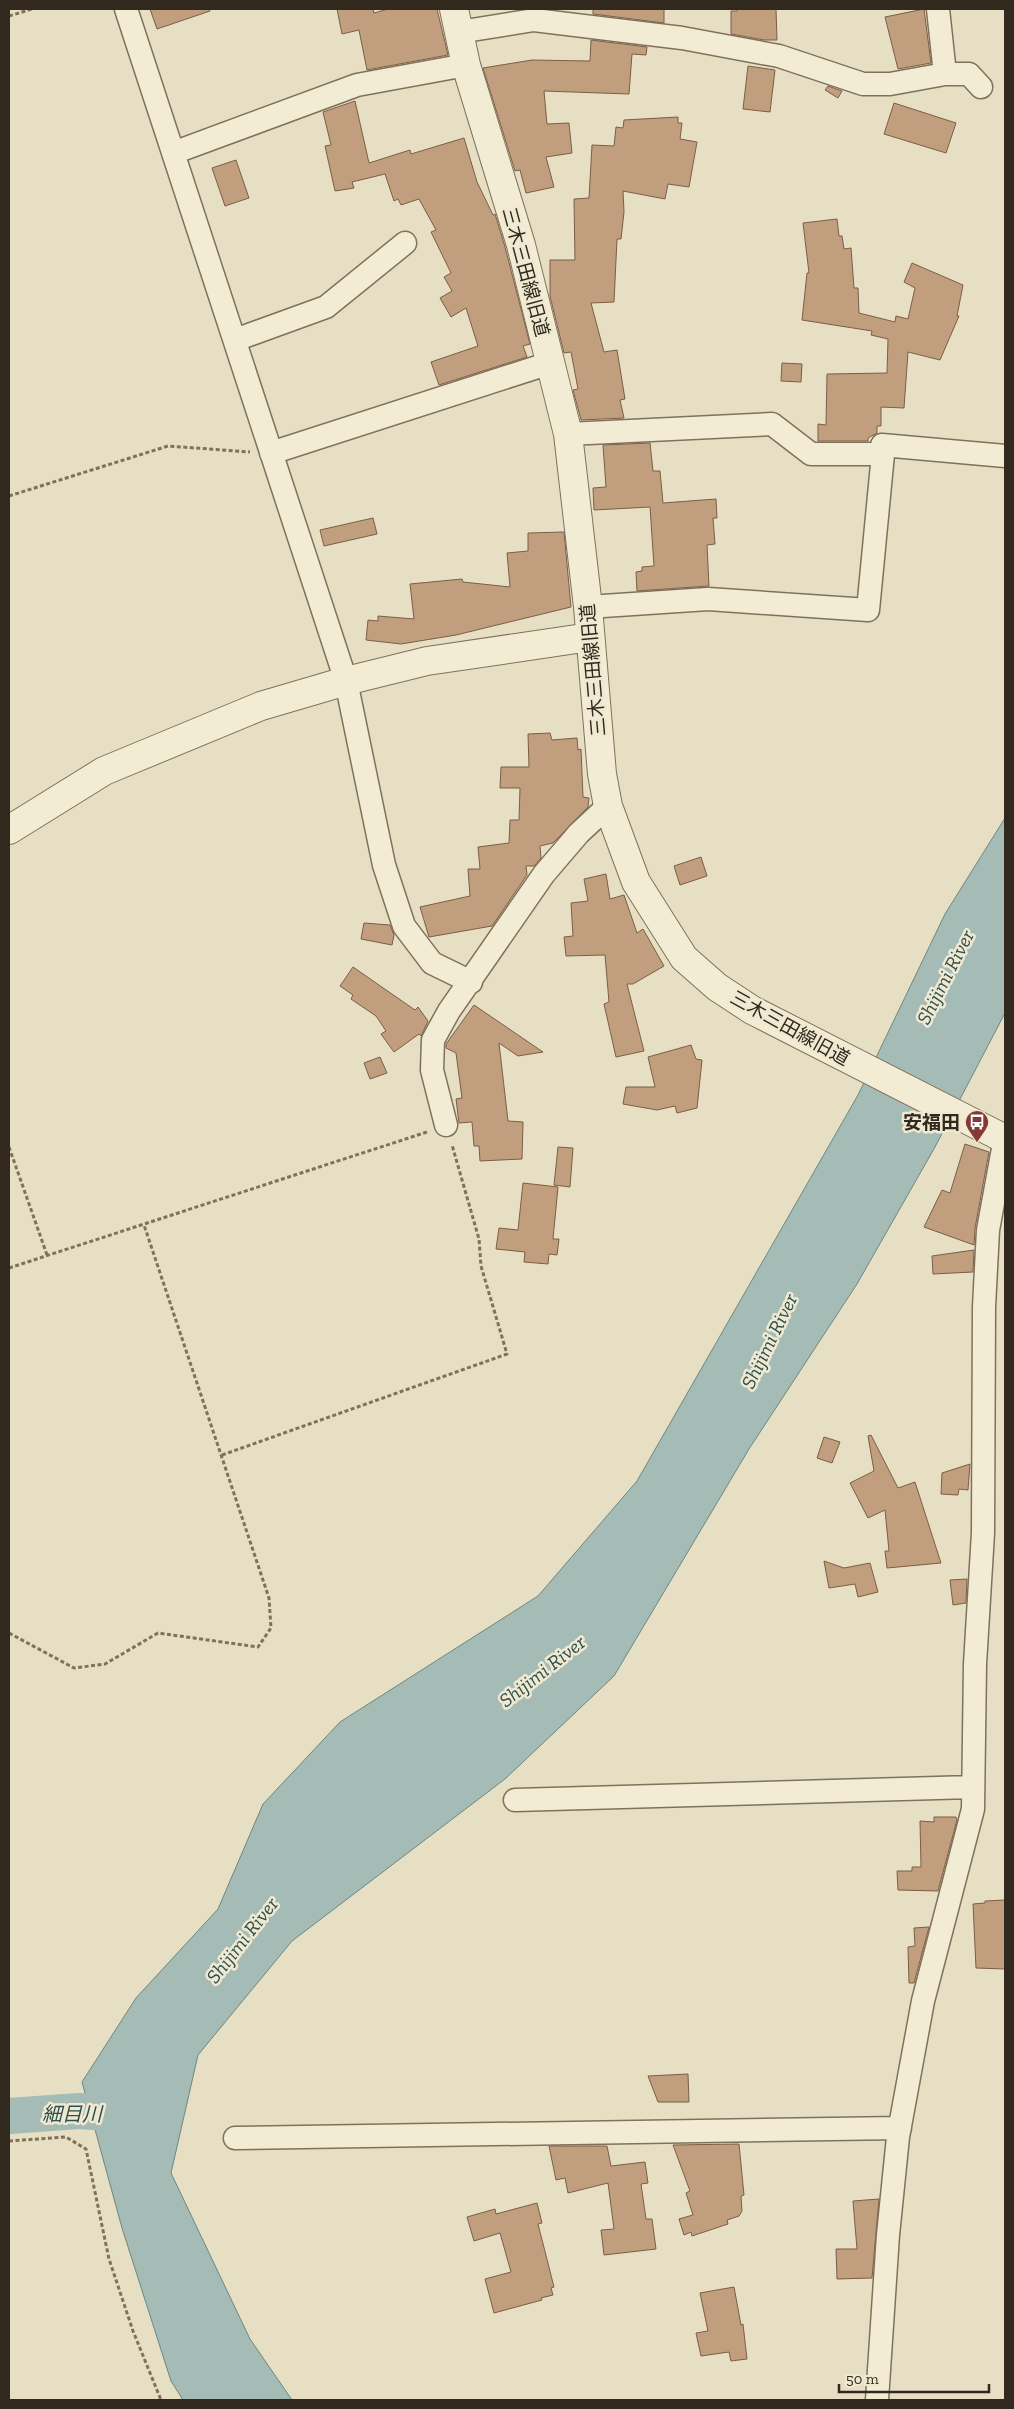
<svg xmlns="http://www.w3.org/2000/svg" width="1014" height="2409" viewBox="0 0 1014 2409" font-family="'Zilla Slab','Noto Sans JP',serif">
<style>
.water{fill:#a4bbb6;stroke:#6d8782}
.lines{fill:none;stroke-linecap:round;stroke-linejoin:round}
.river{stroke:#a4bbb6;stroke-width:36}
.building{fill:#c19e7d;stroke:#7b5e45}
.minor-casing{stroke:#7f715c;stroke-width:25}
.tertiary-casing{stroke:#7f715c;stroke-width:30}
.path{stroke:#7f715c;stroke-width:3;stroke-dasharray:4 2.5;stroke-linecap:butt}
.minor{stroke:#f3ecd5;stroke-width:22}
.tertiary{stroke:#f3ecd5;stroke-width:28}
.labels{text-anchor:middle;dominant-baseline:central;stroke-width:5;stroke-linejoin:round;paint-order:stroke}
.street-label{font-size:19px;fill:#31291e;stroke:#f0e9d1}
.poi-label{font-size:19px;font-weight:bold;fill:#31291e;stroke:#f0e9d1;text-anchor:end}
.water-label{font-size:20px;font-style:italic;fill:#2f4f4f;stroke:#f0e9d1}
</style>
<rect width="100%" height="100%" fill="#e7dfc3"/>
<!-- water -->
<path class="water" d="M1005,818v195l-70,134 -78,137 -108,165 -135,227 -109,103 -213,162 -94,114 -27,118 79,166 42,61h-109l-12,-19 -49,-153 -40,-146 54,-84 82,-89 45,-105 77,-82 198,-126 99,-115 221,-386 87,-181z"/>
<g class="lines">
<!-- river -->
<path class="river" d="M9,2116l70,-5 56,4"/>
</g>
<!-- building -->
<path class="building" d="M150,9h59l1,2 -53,18z
M337,9h36l1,4 14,-4h49l11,46 -81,15 -8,-40 -17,4z
M593,9h71v14l-71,-9z
M737,9h39l1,31h-13l-33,-6v-23h6z
M924,9l7,54 -33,6 -13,-52z
M591,40l56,7 -1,8 -14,-1 -3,40 -85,-3 3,33 22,-1 3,30 -26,4 8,30 -28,6 -6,-23 -5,1 -32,-103 49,-8 58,1z
M748,66l27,4 -5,42 -27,-3z
M828,86l14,5 -4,7 -13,-8z
M355,101l14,62 41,-13 1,4 53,-16 13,44 16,33 2,-1 10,33 25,97 -7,2 4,11 -88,28 -8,-23 47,-16 -12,-38 -15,9 -11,-19 12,-7 -8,-14 7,-4 -20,-41 5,-2 -17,-31 -18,6 -3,-6 -4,2 -9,-27 -33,8 2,6 -19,3 -10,-45 6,-1 -8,-33z
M894,103l62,20 -10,30 -62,-19z
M678,117v6h4l-2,16 17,3 -8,45 -21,-3 -3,15 -42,-8 1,21 -3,27h-4l-3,63 -23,1 13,49 13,-2 8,49 -5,1 4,18 -43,2 -8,-30 5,-1 -7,-37 -7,1 -14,-57v-36h25l-1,-61 15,-1 3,-53 22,1 2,-19 7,1 1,-8z
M236,160l13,38 -24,8 -13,-38z
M837,219l2,17h3l2,13 7,-1 3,40h4l1,25 36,9 1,-6 12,3 7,-31 -11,-6 8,-19 51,22 -6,31h2l-19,44 -32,-8 -4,56 -23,-1v19h-4v7l-9,5v3h-50v-17l8,1 1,-51 60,-1 1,-34 -17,-4 1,-4 -70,-11 5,-47h2l-6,-50z
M782,363l20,1 -1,18 -20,-1z
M650,443l3,28h7l3,32 53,-4 1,19h-4l2,26 -8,1 2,41 -72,5 -1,-19 6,-1v-4l12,-1 -4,-59 -56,3 -1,-22 13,-1 -3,-42z
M373,518l4,16 -53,12 -4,-16z
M564,532l7,75 -115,28 -55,9 -35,-4 2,-20 10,1v-5l36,3 -4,-35 52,-5 1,3 47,5 -3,-34 21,-2v-18z
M550,733l2,7 25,-2 1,12 3,-1 2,48 6,1 -1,9 -35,36 -13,3 1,12 -7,8h-8l1,9 -35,51 -63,11 -9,-30 50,-11 -2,-27h12l-2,-22 31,-4 1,-23h9l1,-32h-20l1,-21h28l-1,-33z
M701,857l6,19 -27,9 -6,-19z
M606,874l4,25 14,-4 13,38 6,-4 21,37 -31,18h-6l17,67 -28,6 -12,-53 5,-2 -4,-47 -39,1 -2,-19 9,-1 -2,-33 17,-2 -4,-22z
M364,923l26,2 4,10 -2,10 -31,-6z
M353,967l62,43 3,-3 10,14 -7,15 -2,-2 -25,18 -13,-18 5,-3 -10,-15 -25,-17 2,-4 -13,-9z
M474,1005l69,47 -25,4 -19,-13 9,78 15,1 -1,37 -42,2 -1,-15h-5l-2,-24 -13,1 -3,-24 6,-1 -6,-45 -10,-5v-4z
M691,1045l5,14 6,1 -5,48 -20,5 -2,-7 -18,4 -34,-6 3,-17h29l-7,-30z
M380,1057l7,16 -17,6 -6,-16z
M965,1144l24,8 -14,76 -1,17 -50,-18 18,-37 8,3z
M558,1147l15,1 -3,39 -16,-2z
M523,1183l35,4 -5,52h6l-2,16 -8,-1 -1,10 -24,-2 1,-10 -29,-3 3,-21 19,2z
M974,1250l-1,22 -40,2 -1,-18z
M871,1435l27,53 17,-6 26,81 -54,5 -2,-17h4l-4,-41 -17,8 -18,-35 24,-12 -6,-35z
M824,1437l16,5 -8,21 -15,-5z
M970,1464l-2,26 -9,-1 -1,6 -17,-1 1,-21z
M824,1561l20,7 26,-5 8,29 -20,5 -3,-13 -26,4z
M967,1579l-1,24 -13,2 -3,-25z
M934,1817h22l1,3 -19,71 -40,-1 -1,-19h15v-4h9l-1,-46 14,1z
M1005,1900v69l-29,-1 -3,-64 12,-1v-2z
M929,1927l-15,56h-5l-1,-36 7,-1 -1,-18z
M688,2074l1,28h-31l-10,-26z
M739,2144l5,51 -3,1 1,15 -3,5 -12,4 1,4 -36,12 -1,-4 -7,3 -5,-16 14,-4 -7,-22 4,-2 -17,-46z
M549,2146h58l4,20 34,-4 3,21 -7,1 5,35h6l4,30 -52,6 -3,-25 13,-1 -6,-46 -40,10 -3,-15 -9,2z
M879,2199l-7,79 -35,1 -1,-30h21l-4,-48z
M537,2203l5,20 -4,1 16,63 -3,1 2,7 -12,3 1,2 -48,13 -9,-34 26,-7 -11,-39 -26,8 -7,-24 28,-8 1,5z
M734,2287l7,38 2,-1 4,35 -16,2 -2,-9 -28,4 -5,-23 12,-2 -8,-38z"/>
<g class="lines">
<!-- minor casing -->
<g class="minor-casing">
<path id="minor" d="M126,9l220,672 38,184 20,61 28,37 39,19
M938,9l7,65
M459,32l75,-12 148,18 97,18 84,28h27l55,-10h24l12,13
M173,153l184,-68 109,-20
M235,340l91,-33 79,-64
M568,434l204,-10 39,30h72
M271,453l279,-90
M588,607l120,-8 160,11 15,-156 -1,-9 123,11
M446,1125l-14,-55 1,-30 16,-29 95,-137 35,-41 29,-27
M515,1800l457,-13
M235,2138l665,-10
M877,2400l11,-165 10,-98 25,-136 50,-192 2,-145 8,-131 1,-226 4,-77 17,-92"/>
</g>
<!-- tertiary casing -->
<g class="tertiary-casing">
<path id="tertiary" d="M454,9l12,56 55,180 47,189 20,173 14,167 6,32 28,76 48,76 33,29 35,23 253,129
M9,830l95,-59 157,-65 85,-25 81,-20 163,-24"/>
</g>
<!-- path -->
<path class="path" d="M9,16l23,-7
M9,496l159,-50 82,6
M9,1147l38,108
M9,1268l418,-136
M222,1455l285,-101 -26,-88 -2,-27 -27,-94
M9,1633l65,35 31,-4 53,-31 100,14 13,-19 -2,-30 -125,-373
M9,2141l57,-4 20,12 23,110 24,72 28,69"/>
<!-- minor -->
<use href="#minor" class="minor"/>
<!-- tertiary -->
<use href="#tertiary" class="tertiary"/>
</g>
<!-- icons -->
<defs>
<g id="bus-pin" transform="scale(1.25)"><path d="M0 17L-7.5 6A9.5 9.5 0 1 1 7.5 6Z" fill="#863934" stroke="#f0e9d1"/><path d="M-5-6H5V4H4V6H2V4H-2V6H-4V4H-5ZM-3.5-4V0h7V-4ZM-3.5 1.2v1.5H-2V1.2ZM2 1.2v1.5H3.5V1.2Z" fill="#fff"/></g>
</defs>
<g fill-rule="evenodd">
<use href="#bus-pin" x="977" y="1122"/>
</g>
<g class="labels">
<!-- street labels -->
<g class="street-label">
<text transform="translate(526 272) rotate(75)">三木三田線旧道</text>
<text transform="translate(593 670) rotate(-95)">三木三田線旧道</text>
<text transform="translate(790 1028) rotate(29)">三木三田線旧道</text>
</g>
<!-- poi labels -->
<g class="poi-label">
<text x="960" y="1122">安福田</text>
</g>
<!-- water labels -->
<g class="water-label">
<text transform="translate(945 977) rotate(-63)">Shijimi River</text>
<text transform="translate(769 1341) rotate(-64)">Shijimi River</text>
<text transform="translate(542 1671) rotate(-38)">Shijimi River</text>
<text transform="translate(242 1940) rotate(-52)">Shijimi River</text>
<text x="72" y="2114">細目川</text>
</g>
</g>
<!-- border -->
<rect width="1014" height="2409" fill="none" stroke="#31291e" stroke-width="20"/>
<!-- scale -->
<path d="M839 2384v8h150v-8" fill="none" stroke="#31291e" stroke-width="2.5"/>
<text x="846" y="2384" font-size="15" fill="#31291e" stroke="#f0e9d1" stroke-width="4" paint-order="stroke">50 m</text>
</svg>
